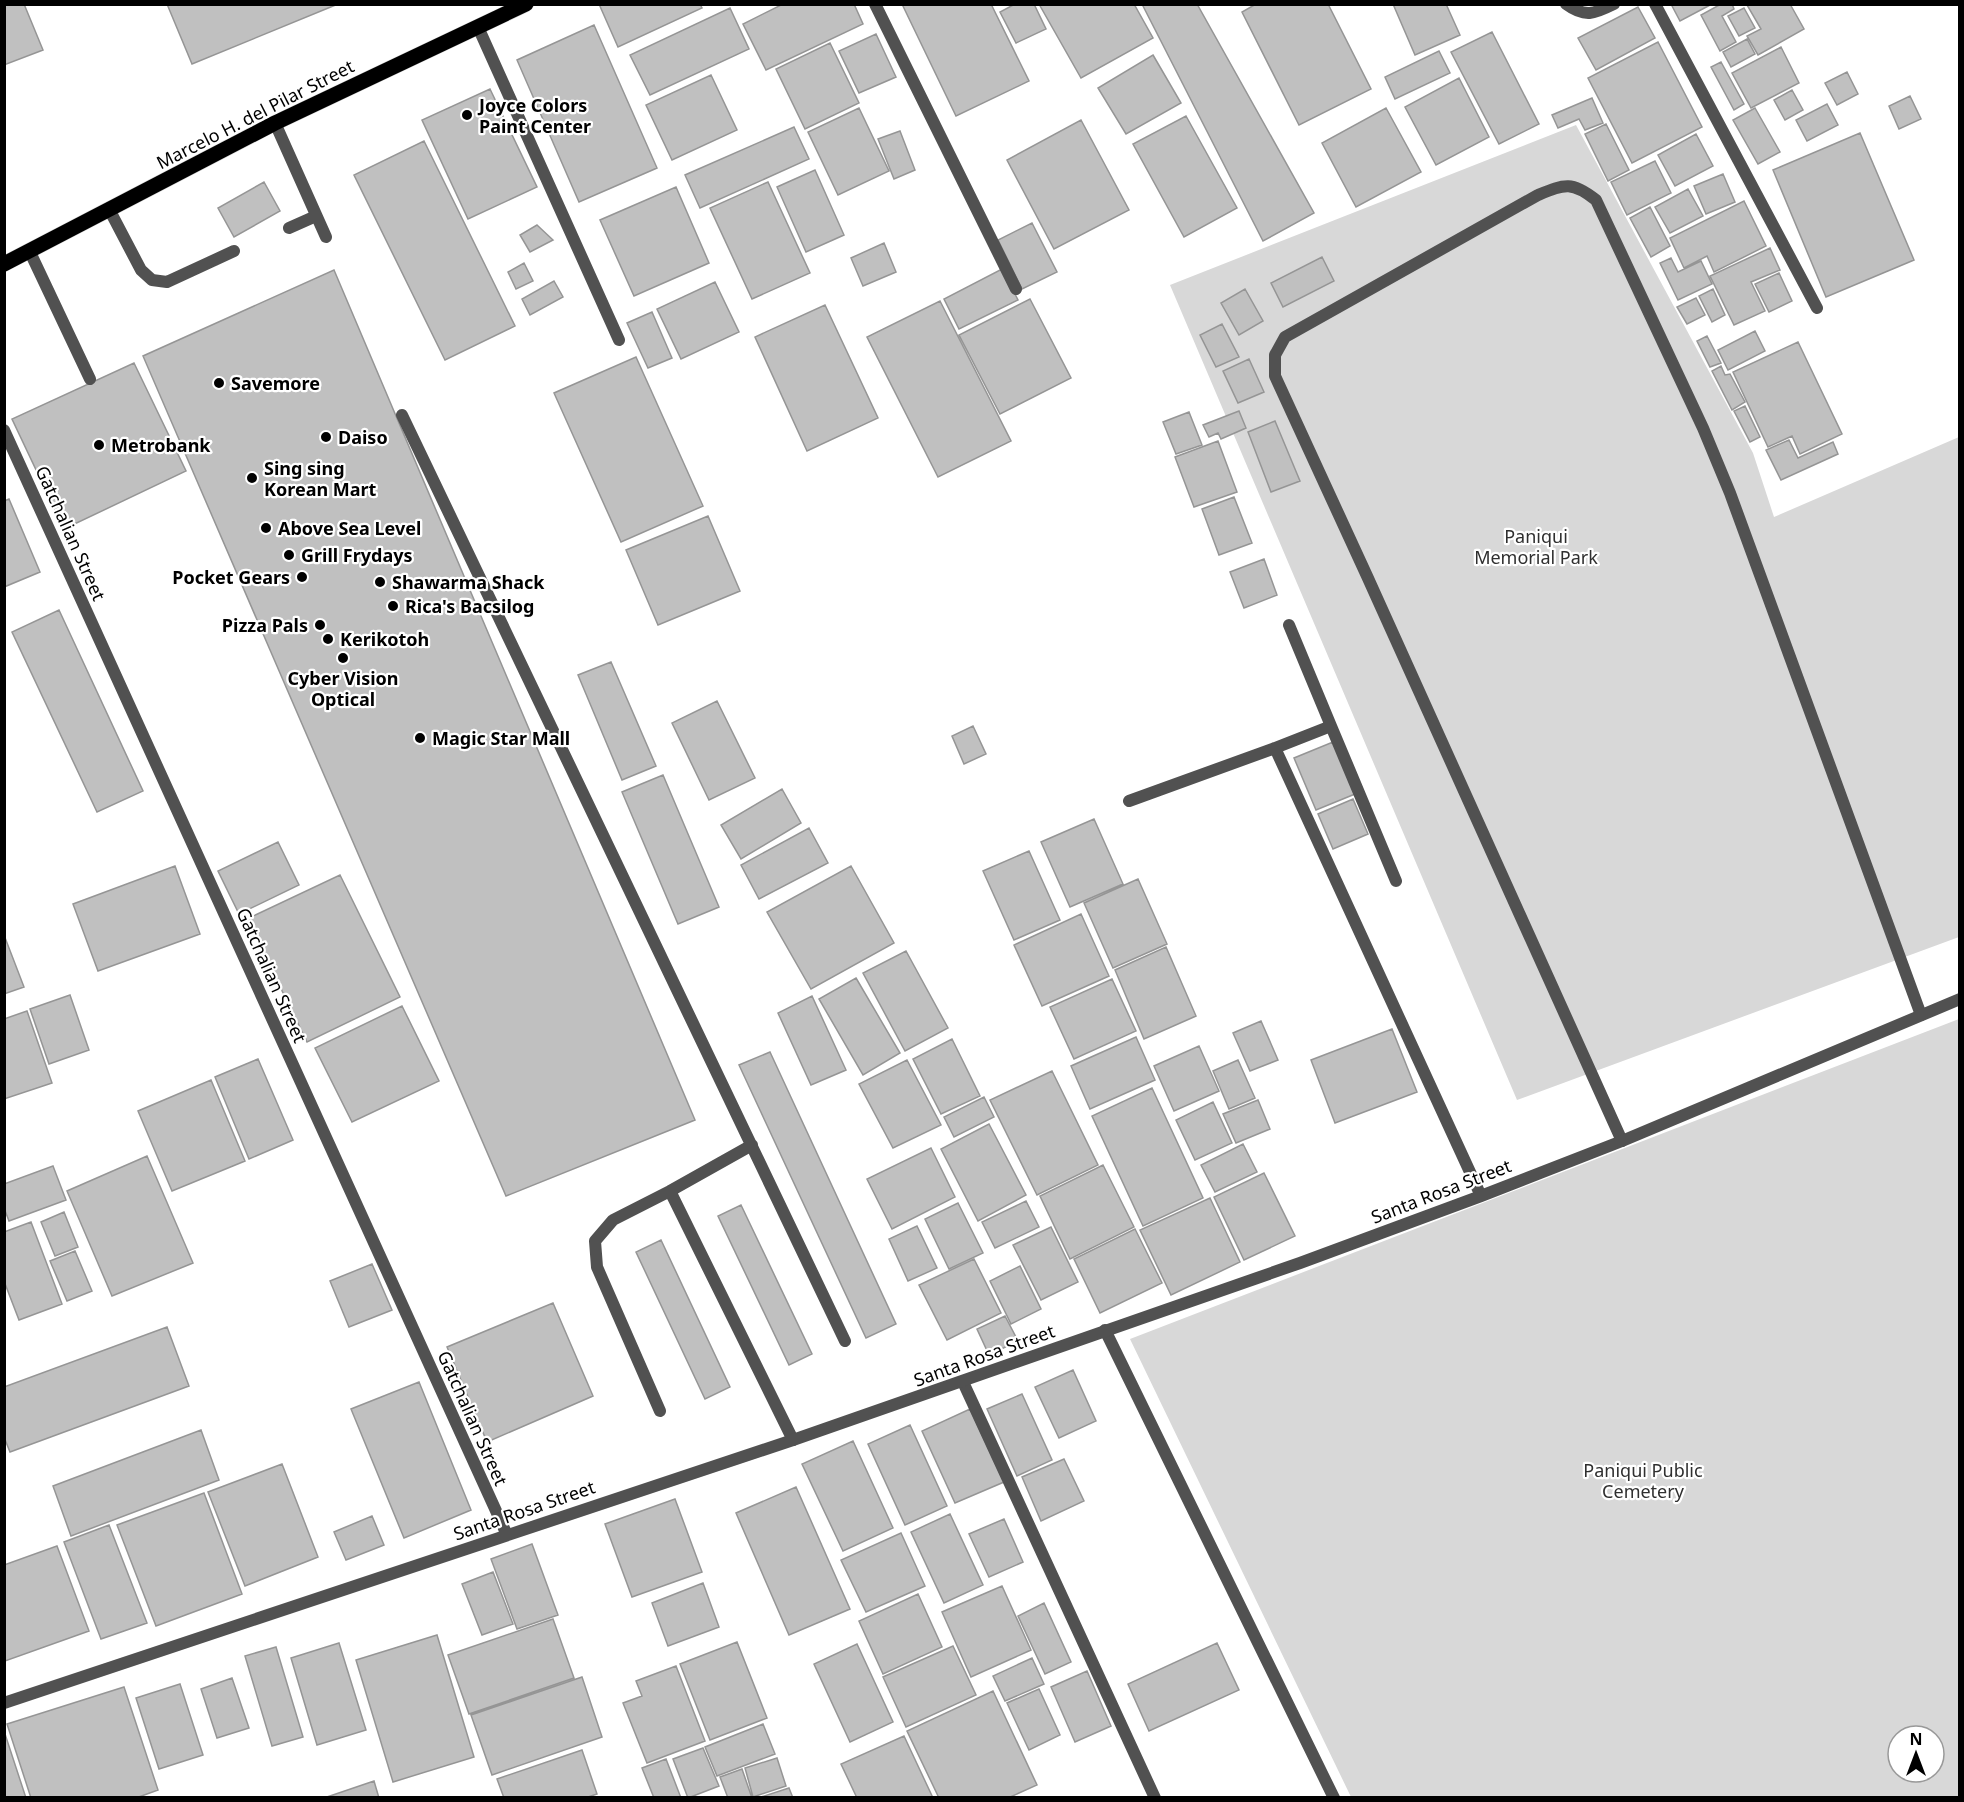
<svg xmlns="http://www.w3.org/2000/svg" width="1964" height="1802" viewBox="0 0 1964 1802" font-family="'Noto Sans',sans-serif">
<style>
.green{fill:#d8d8d8;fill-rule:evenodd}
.building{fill:#c0c0c0;stroke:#959595;stroke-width:1.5}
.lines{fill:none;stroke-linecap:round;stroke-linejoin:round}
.primary-casing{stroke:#dbdbdb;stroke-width:16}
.service{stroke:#515151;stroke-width:12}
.minor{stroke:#515151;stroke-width:12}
.primary{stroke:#000;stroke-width:15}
.poi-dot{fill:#000;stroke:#fff;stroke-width:2}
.labels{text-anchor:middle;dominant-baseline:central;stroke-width:4.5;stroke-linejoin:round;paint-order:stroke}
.poi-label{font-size:18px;font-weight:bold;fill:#000;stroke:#fff;text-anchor:start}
.street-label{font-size:18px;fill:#000;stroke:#fff}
.park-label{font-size:18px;fill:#2f2f2f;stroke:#fff}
</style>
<rect width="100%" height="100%" fill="#fff"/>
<!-- green -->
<path class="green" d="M1576,125l177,328 21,64 185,-80v500l-442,163 -347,-815z
M1959,1019v778h-608l-221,-458zM1898,1736h36v36h-36z"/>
<!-- building -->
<path class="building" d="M4,4h20l19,46 -39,15z
M167,4h171l-146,60z
M599,4h101l2,4 -84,39z
M783,4h71l9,20 -97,46 -23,-46z
M902,4h89l38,77 -73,35z
M1015,4h19l12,25 -30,14 -16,-31z
M1039,4h95l19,34 -72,40z
M1142,4h55l117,209 -51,28z
M1256,4h72l43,85 -72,36 -57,-113z
M1393,4h53l14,31 -45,20z
M1671,4h41l-32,17z
M1721,4h11l2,5 -12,7 14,26 -16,9 -19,-36z
M1790,4l14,25 -46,26 -11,-19 14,-7 -14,-24z
M1638,7l17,31 -59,32 -18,-32z
M730,8l19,41 -99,46 -20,-40z
M1744,8l11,20 -16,8 -11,-20z
M594,25l63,143 -78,34 -62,-142z
M1492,32l47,92 -40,20 -48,-92z
M876,34l20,43 -37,16 -20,-42z
M1747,39l8,15 -24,13 -8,-15z
M1658,42l44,85 -70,36 -44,-85z
M830,43l29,60 -54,26 -29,-60z
M1781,47l18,36 -48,25 -19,-35z
M1439,51l11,22 -55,26 -10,-22z
M1153,55l28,48 -55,31 -28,-46z
M1721,62l23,42 -10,6 -23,-43z
M1847,72l11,22 -21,11 -12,-22z
M711,75l26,55 -65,30 -26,-55z
M1459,78l30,59 -53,28 -31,-58z
M490,89l47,98 -69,32 -46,-99z
M1792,90l11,20 -18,10 -11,-20z
M1910,96l11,23 -22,10 -10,-23z
M1592,98l11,25 -18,7 -6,-11 -21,9 -6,-13z
M1827,104l11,21 -31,16 -11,-21z
M859,108l30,63 -51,24 -30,-63z
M1386,108l35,64 -65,35 -34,-64z
M1755,108l25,44 -22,12 -25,-44z
M1186,116l51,92 -53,29 -51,-93z
M1081,120l48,90 -75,39 -47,-89z
M1606,124l23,46 -21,11 -23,-47z
M794,127l15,32 -109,49 -15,-33z
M900,131l15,39 -21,9 -16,-40z
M1860,133l54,127 -88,37 -53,-127z
M1696,134l17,32 -38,20 -17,-31z
M424,141l91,185 -70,34 -91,-185z
M1655,161l16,32 -44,22 -16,-33z
M815,170l29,65 -38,17 -29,-65z
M1723,174l12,28 -29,12 -12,-28z
M264,182l16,29 -46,26 -16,-29z
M768,182l42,91 -58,26 -42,-91z
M676,187l33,76 -75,33 -34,-76z
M1688,189l15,27 -33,17 -15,-26z
M1744,201l22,45 -52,26 -7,-16 -23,12 -14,-30z
M1650,207l20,39 -19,11 -21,-39z
M1032,223l25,49 -35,17 -24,-49z
M537,225l16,15 -23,12 -10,-17z
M884,243l12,29 -33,14 -12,-28z
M1770,248l10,22 -29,12 14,29 -31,14 -24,-49z
M1322,257l12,24 -51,26 -12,-24z
M1671,258l7,14 23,-11 11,23 -34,16 -18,-37z
M524,263l9,18 -17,8 -8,-17z
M1002,269l16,31 -59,29 -15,-30z
M334,270l361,850 -189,76 -363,-840z
M1779,273l13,28 -23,11 -14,-28z
M554,281l9,16 -33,18 -8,-16z
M715,282l24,50 -58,27 -24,-50z
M1245,289l18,32 -24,14 -18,-32z
M1713,289l12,26 -13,7 -13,-26z
M1696,298l9,17 -18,9 -10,-17z
M1030,299l41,79 -71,36 -41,-79z
M940,301l71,140 -73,36 -71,-140z
M825,305l53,113 -71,33 -52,-114z
M652,312l20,46 -24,10 -21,-45z
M1222,324l17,33 -23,10 -16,-32z
M1755,331l10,20 -37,19 -10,-20z
M1707,336l14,27 -11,4 -13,-26z
M1798,342l44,92 -42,20 -8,-18 -24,11 -35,-75z
M636,357l67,149 -82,36 -67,-149z
M1249,359l15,33 -26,11 -15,-32z
M134,363l52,108 -122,58 -52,-110z
M1721,366l4,9 5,-1 15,28 -13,8 -20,-39z
M1745,406l15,31 -10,5 -16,-31z
M1239,411l7,17 -25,11 -3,-6 -9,4 -6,-12z
M1189,412l13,33 -26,9 -13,-32z
M1275,421l25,60 -29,11 -23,-60z
M1789,440l9,18 35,-16 5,12 -57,26 -15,-30z
M1218,441l19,51 -43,15 -19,-50z
M1234,497l18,46 -33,12 -17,-46z
M9,499l31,73 -36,15v-86z
M708,516l32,75 -82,34 -32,-75z
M1264,559l13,36 -33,13 -14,-36z
M59,610l84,181 -46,21 -85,-180z
M611,662l45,104 -34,14 -44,-105z
M717,701l38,77 -46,22 -37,-77z
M973,726l13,28 -22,10 -12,-28z
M1333,742l22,52 -39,16 -22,-52z
M663,775l56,132 -41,17 -56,-132z
M782,789l19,34 -60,36 -20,-34z
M1353,799l15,35 -35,15 -15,-35z
M1094,819l29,65 -53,23 -29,-65z
M809,828l19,35 -69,36 -18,-34z
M278,842l21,43 -60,29 -21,-43z
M1029,851l31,69 -46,20 -31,-69z
M175,866l25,68 -102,37 -25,-67z
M851,866l43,77 -83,46 -44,-77z
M340,875l60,122 -93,45 -60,-123z
M1138,879l29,65 -54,24 -29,-65z
M1081,914l28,62 -67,30 -28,-61z
M4,935l20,52 -20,7z
M1166,947l30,69 -52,23 -29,-69z
M906,951l42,77 -43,23 -42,-78z
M856,978l44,75 -37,22 -44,-76z
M1112,979l24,52 -62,28 -24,-52z
M70,995l19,55 -40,14 -19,-55z
M812,996l34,74 -35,15 -33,-72z
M402,1006l37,75 -87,41 -37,-74z
M27,1011l25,72 -48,16v-80z
M1261,1021l17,39 -28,11 -17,-38z
M1392,1029l25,63 -82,31 -24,-63z
M1136,1037l19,43 -65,29 -19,-43z
M952,1039l28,57 -39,18 -28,-55z
M1199,1046l20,45 -45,20 -20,-45z
M770,1052l126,272 -30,14 -127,-273z
M258,1059l35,81 -44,19 -34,-82z
M907,1060l34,65 -48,23 -34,-64z
M1238,1060l17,38 -26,11 -16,-38z
M1052,1071l46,94 -61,30 -47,-95z
M211,1080l34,81 -73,30 -34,-80z
M1152,1088l51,110 -60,28 -51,-110z
M984,1097l10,20 -40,20 -10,-20z
M1258,1100l12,29 -34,14 -13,-29z
M1213,1102l19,41 -37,17 -19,-40z
M989,1124l37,71 -48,26 -37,-72z
M1243,1144l14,28 -42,20 -14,-27z
M931,1148l24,49 -63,32 -25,-50z
M147,1156l46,107 -81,33 -45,-105z
M1103,1165l31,62 -64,32 -30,-63z
M53,1166l13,34 -57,21 -5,-13v-24z
M1264,1173l31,63 -51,24 -30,-63z
M1210,1198l30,64 -69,33 -31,-65z
M1026,1201l13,26 -44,21 -13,-26z
M958,1203l25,50 -34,16 -24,-50z
M741,1205l71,149 -23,11 -71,-149z
M64,1212l14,35 -23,9 -14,-34z
M31,1222l31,82 -43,16 -15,-39v-49z
M917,1226l20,42 -29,13 -19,-42z
M1051,1227l27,55 -37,18 -28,-55z
M1135,1229l27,54 -62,30 -26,-54z
M661,1240l69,147 -25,12 -69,-147z
M75,1251l17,40 -25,10 -17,-40z
M974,1259l27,54 -54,27 -28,-55z
M372,1264l20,46 -43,17 -19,-46z
M1020,1266l21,43 -30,15 -21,-43z
M553,1303l40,93 -106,46 -40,-95z
M1005,1316l13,25 -29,14 -12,-26z
M167,1327l22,59 -179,66 -6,-15v-50z
M1073,1370l23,51 -37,17 -24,-51z
M419,1382l52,128 -67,28 -53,-129z
M1022,1394l30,66 -35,16 -30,-67z
M970,1409l34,73 -49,21 -33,-72z
M910,1425l37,81 -42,19 -37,-81z
M201,1430l18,50 -148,56 -18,-50z
M853,1441l40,87 -50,23 -41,-87z
M1064,1459l20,42 -43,20 -19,-44z
M282,1464l36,93 -73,29 -37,-94z
M796,1487l54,122 -61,26 -53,-122z
M204,1493l38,101 -86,32 -39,-101z
M675,1499l27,73 -70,25 -27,-73z
M950,1514l33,71 -39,18 -33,-71z
M372,1516l12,29 -38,15 -12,-28z
M1004,1519l19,43 -34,15 -20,-43z
M109,1525l38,98 -46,16 -37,-97z
M901,1533l24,53 -59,26 -25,-52z
M532,1544l26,71 -41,14 -26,-70z
M57,1546l32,85 -84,30 -1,-96z
M493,1572l20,52 -31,11 -20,-51z
M703,1583l16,44 -51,19 -16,-43z
M1002,1586l29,64 -60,27 -29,-65z
M918,1594l24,53 -59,27 -24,-53z
M1044,1603l27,59 -26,12 -27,-58z
M553,1619l21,59 -105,36 -21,-59z
M437,1635l37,122 -81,25 -37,-122z
M737,1642l30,76 -57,22 -30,-76z
M339,1643l27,87 -49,15 -26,-87z
M1217,1643l22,47 -90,41 -21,-47z
M857,1644l36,78 -43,20 -36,-78z
M953,1646l23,49 -70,32 -23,-50z
M276,1647l27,90 -31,9 -27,-90z
M1032,1658l12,26 -39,17 -12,-25z
M676,1666l29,75 -58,22 -24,-60 19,-7 -6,-15z
M1087,1671l24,55 -36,16 -24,-55z
M582,1677l20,60 -110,38 -21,-60z
M232,1678l17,50 -32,10 -16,-49z
M180,1684l23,71 -44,14 -23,-71z
M124,1687l34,103 -22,8h-105l-24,-74z
M1039,1689l21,46 -31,15 -22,-47z
M993,1691l44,94 -29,13h-69l-32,-67z
M763,1724l12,30 -58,22 -12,-29z
M4,1734h1l21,64h-22z
M904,1736l29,62h-76l-16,-34z
M703,1748l16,38 -31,12 -15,-39z
M582,1750l15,44 -12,4h-81l-7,-19z
M777,1758l9,28 -33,11 -8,-29z
M666,1759l15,39h-27l-12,-30z
M742,1769l10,29h-24l-8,-21z
M374,1781l5,17h-55z
M789,1788l4,10h-35z"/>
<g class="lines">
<!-- primary casing -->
<g class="primary-casing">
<path id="primary" d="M4,264l271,-141 251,-119"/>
</g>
<!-- service -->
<path class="service" d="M275,123l51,114
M109,209l32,61 11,10 15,2 67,-31
M289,228l27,-12
M29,250l61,129
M402,415l443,926
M1622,1141l-255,-565 -92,-200v-21l10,-18 253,-142c27,-11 34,-14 58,5l107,228 27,65 191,522
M670,1191l123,249
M1105,1330l229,468
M963,1382l192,416
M660,1411l-63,-144 -2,-26 18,-21 57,-29 82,-46"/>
<!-- minor -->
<path class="minor" d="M875,4l141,285
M1566,4c19,14 28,10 48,0
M1655,4l162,304
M478,27l141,313
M4,430l503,1105
M1331,726l65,155
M1275,748l56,-22 -42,-101
M1129,801l146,-53 206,448
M4,1703l789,-263 507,-177 181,-67 141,-55 338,-142"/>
<!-- primary -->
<use href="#primary" class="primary"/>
</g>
<!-- markers -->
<g class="poi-dot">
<circle cx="467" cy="115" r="6"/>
<circle cx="219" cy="383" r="6"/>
<circle cx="326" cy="437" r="6"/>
<circle cx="99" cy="445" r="6"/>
<circle cx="252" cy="478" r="6"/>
<circle cx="266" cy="528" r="6"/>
<circle cx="289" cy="555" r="6"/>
<circle cx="302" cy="577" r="6"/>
<circle cx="380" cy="582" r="6"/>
<circle cx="393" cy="606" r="6"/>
<circle cx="320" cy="625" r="6"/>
<circle cx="328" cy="639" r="6"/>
<circle cx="343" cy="658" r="6"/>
<circle cx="420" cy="738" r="6"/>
</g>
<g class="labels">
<!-- poi labels -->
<g class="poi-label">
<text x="479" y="105">Joyce Colors<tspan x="479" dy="21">Paint Center</tspan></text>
<text x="231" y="383">Savemore</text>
<text x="338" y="437">Daiso</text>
<text x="111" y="445">Metrobank</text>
<text x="264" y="468">Sing sing<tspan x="264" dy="21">Korean Mart</tspan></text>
<text x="278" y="528">Above Sea Level</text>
<text x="301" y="555">Grill Frydays</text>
<text x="290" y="577" text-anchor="end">Pocket Gears</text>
<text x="392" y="582">Shawarma Shack</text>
<text x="405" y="606">Rica's Bacsilog</text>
<text x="308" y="625" text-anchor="end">Pizza Pals</text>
<text x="340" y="639">Kerikotoh</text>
<text x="343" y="678" text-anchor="middle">Cyber Vision<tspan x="343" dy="21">Optical</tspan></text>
<text x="432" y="738">Magic Star Mall</text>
</g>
<!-- street labels -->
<g class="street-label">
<text transform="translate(255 114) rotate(-27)">Marcelo H. del Pilar Street</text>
<text transform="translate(71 533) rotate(66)">Gatchalian Street</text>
<text transform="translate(272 975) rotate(66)">Gatchalian Street</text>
<text transform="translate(1441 1191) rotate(-21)">Santa Rosa Street</text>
<text transform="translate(984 1355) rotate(-20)">Santa Rosa Street</text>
<text transform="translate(473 1418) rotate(66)">Gatchalian Street</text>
<text transform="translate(524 1510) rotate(-19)">Santa Rosa Street</text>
</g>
<!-- park labels -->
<g class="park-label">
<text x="1536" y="536">Paniqui<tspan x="1536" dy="21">Memorial Park</tspan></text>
<text x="1643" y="1470">Paniqui Public<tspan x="1643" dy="21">Cemetery</tspan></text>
</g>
</g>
<!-- border -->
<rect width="1964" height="1802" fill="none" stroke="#000000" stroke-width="12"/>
<!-- north arrow -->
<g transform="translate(1916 1754)"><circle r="28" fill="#ffffff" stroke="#999999" stroke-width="1.5"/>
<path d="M0-4.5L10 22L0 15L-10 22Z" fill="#000000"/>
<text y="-9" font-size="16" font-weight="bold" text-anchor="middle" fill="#000000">N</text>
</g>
</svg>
